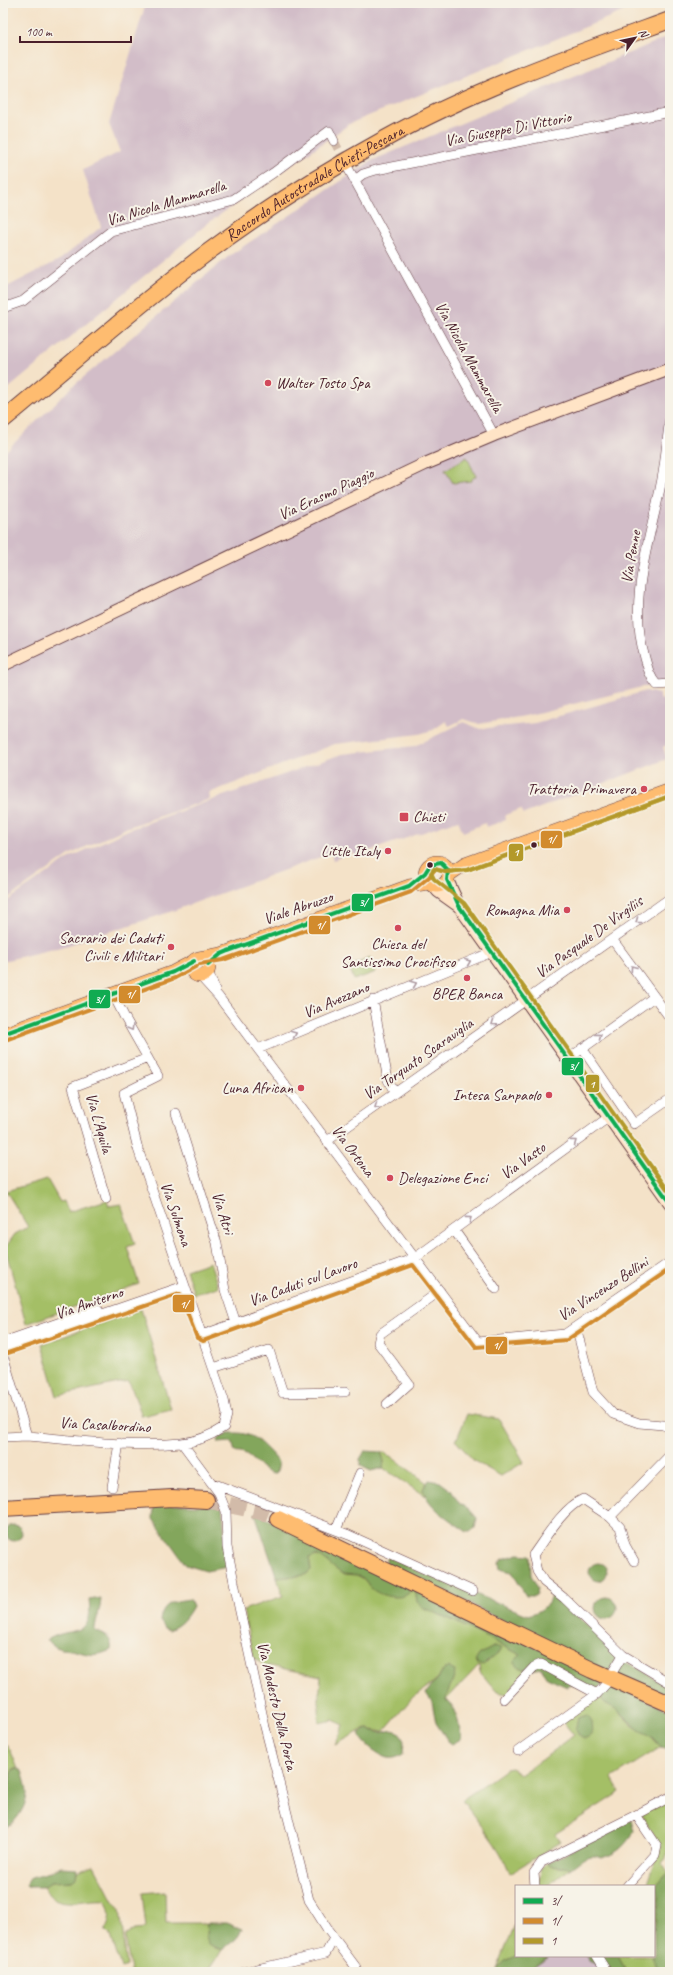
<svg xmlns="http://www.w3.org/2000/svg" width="673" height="1975" viewBox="0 0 673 1975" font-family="Caveat,sans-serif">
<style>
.industrial{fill:#d2bdc8}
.green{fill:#a4bf66;stroke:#776f48;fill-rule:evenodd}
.forest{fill:#83a65b;stroke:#666243}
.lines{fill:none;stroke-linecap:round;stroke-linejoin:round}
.street-tunnel{stroke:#d2bba9;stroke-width:9;stroke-dasharray:9 4.5;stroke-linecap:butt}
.highway-tunnel{stroke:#d2bba9;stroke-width:16;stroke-dasharray:16 8;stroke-linecap:butt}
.street-casing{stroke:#643c43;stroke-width:10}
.secondary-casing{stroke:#643c43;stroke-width:14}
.primary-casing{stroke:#643c43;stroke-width:14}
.highway-casing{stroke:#643c43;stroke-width:18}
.street{stroke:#fff;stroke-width:9}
.secondary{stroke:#ffe4c6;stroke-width:12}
.primary{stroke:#febc70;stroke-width:13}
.highway{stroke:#febc70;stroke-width:16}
.bus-1-casing{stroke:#f7f3e8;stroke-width:7}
.bus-2-casing{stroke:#f7f3e8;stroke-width:7}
.bus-3-casing{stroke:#f7f3e8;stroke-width:7}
.bus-1{stroke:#10ab51;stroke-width:4}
.bus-2{stroke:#d28b2d;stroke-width:4}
.bus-3{stroke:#b3992a;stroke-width:4}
.oneway{stroke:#ae9aa0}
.poi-dot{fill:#d1495b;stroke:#f7f3e8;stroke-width:1.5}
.bus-dot{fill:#4a1f2b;stroke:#f7f3e8;stroke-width:1.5}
.labels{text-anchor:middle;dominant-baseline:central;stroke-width:4;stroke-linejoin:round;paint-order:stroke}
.street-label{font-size:16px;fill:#4a1f2b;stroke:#f7f3e8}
.poi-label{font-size:16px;fill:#4a1f2b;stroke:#f7f3e8;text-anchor:end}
.line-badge{stroke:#f7f3e8;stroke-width:1.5}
.badge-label{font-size:11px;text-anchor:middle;font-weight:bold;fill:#fff}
</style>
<rect width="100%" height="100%" fill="#f7f3e8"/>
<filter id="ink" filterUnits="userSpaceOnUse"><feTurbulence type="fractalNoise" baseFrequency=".025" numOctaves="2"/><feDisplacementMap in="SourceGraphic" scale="8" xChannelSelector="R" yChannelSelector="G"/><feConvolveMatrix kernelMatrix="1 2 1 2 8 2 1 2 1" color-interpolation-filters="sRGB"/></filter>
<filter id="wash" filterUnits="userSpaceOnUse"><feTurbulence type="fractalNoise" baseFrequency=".012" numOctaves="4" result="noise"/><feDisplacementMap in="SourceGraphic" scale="16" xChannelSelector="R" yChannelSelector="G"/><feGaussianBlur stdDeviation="0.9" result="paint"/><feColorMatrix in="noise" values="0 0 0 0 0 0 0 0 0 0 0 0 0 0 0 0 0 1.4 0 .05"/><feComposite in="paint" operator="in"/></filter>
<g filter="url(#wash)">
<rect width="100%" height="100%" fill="#f4e2c8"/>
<!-- industrial -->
<path class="industrial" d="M146,3h498l-293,120 -143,100 -205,170v-104l58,-30 40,-32 -18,-57 37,-18 -11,-28z
M670,36v644l-145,36 -46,8 -15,-5 -15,7 -3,-5 -13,9 -14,4 -84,10 -126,49 1,6 -82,28 -57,27 -67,47 -1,-447 70,-68 156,-130 142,-95z
M646,691l13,3 2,6 9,-3v46l-7,4 4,12 -143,55 -3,-5 -16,6 1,5 -20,7 -1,-4 -22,9 -5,-12 -103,36 -2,-4 -20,8 -2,-7 -164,60 -102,33 -62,15v-57l68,-47 59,-28 212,-75 73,-8 49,-24 16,7 55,-6z
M548,1956h53l10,16h-79v-4z"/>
<!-- green -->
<path class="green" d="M467,457l9,19 -4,3v2l-19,2 -8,-13z
M371,958l5,14 -22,8 -5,-14z
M47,1179l13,23 4,-1 4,11 39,-12 2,6 12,-2 14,40 -8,3 12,37 -113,40 -21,-76 10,-14 13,-7 -22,-36z
M210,1262l8,25 -24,7 -8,-24z
M141,1309l30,100 -29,7 -13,-35 -72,15 -15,-52z
M467,1414l32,5 25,43 -23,14 -27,-15 -18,-20z
M381,1452l5,1 41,30 -4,6 2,7 -42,-28 1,-7z
M312,1555l11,3 20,15 12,1 9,5 6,9 38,-2 7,3 9,19 30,13 67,34 -1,13 8,2 -21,24 -10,-2 -17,-20 -1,-7 -33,35v-6l9,-19 -10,-7 -13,16 -19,13 -30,35 -16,-3 -5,1 -27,15 9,-20 -11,-5 -14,3 -1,-13 3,-34 -56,-11 -11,-6 -11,-49 40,-14 -6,-18 28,-3 6,-5 -2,-12zM495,1646l4,6 -7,4 -5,7 -11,-3 3,-5z
M599,1695l6,8 11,6 16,16 20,12 9,10 -49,31 8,14 -65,42 6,8 -51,31c-11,-29 -31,-48 -48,-73l44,-31 6,-1 8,6 22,-14 32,-25 -12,-14z
M3,1743l7,6 8,20h-5c-6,13 -2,31 -10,42z
M670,1801c0,22 3,45 -7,64l5,8 -7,5c-4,17 -2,33 -7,51v-43h-7l14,-40 -20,-32z
M547,1863l3,3 21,2 -24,18h-10l5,-18z
M94,1865l19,36 7,9 7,56 -6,2 -10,-32 -6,-6c6,-11 6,-19 0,-30 -22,-2 -48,12 -62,-13l8,-5 21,-1 5,-7v-3z
M165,1891l1,32h41l-1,13 9,12 7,2 -14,22h-77l-6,-36 10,-7 11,-1 -4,-35z
M516,1922v34h2l-12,4 -9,9z
M618,1956h33l5,8 2,8h-34v-5z"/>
<!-- forest -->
<path class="forest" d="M228,1433c22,-1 27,4 41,18 8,9 13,12 6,23 -16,0 -23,-25 -40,-22l-3,-10 -13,1 -1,-4z
M365,1451l16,1 3,9 -1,7 -12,3 -10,-5 -1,-7z
M429,1480l11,2 11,8 8,13 10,6 8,9 -2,10 -5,4h-3c-15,-11 -39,-24 -44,-43z
M154,1504l68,2 6,61 -22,4 -20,-6 -33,-46z
M255,1513l153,73 1,7c-8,8 -30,3 -38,-5 -3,-2 -4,-7 -8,-10 -7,-5 -14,-2 -21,-5 -9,-4 -16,-14 -26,-18l-7,3 2,12 -6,5 -28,3z
M6 1533a8 8 0 1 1 16 0a8 8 0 1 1-16 0Z
M518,1554l12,1 1,20 7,13 -1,6 -2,2h-9l-14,-24 -12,-3 -1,-6 4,-4z
M388,1557l32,15 108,43c14,-4 20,-9 26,-22l65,62 -10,18 -224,-111z
M589 1572a9 9 0 1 1 18 0a9 9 0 1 1-18 0Z
M415,1589l190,92 -8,10 -27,-6 -3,2 -20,-9 -6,-10c-9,2 -23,4 -27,-7l7,-6 -67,-34 -30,-13 -7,-6z
M595 1608a11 11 0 1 1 22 0a11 11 0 1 1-22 0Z
M101,1598c0,9 -7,28 -6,33 10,2 18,8 16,19 -16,7 -20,5 -36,1 -16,-4 -13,2 -28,-11 24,-15 47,0 42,-40z
M190,1599l3,7c-6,11 -12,19 -24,24l-4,-2 -5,-7c2,-19 15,-20 30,-22z
M495,1646l6,2 -2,4 -16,13 -6,-2 -1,-3 3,-5z
M624,1662l11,4 35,22v11l-58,-24z
M449,1667l6,3c0,11 -8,19 -9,30 3,4 6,6 9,10 1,2 7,26 6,29l-9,5 -4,-3 -12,-18 -4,-21 -6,-9 19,-25z
M608,1682l62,29v38l-9,-2 -9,-10 -13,-7 -23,-21 -11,-6 -6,-8z
M587,1715l4,4 1,16 -8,4c-9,-3 -9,-14 -6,-21z
M367,1729l14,4 11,-3 7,2 5,9 -1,13c-4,3 -9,5 -15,4 -10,-3 -26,-15 -29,-25z
M13,1769h5l4,2c2,7 5,15 5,22 0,13 -12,32 -24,36v-18z
M631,1820l3,12c-9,14 -17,22 -33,26 -13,-6 -19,2 -30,10l-21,-2 -3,-3z
M61,1867l16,1 -1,10 -4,3 -21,1 -8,5h-14l-3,-2 5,-8 19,-5z
M670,1871v101h-12l-2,-8 -5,-8h3v-27l5,-25 -2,-19 4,-7z
M207,1923h20l15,6 -6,10 -14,11 -14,-6 -2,-8z
M518,1956h30l-16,12v4h-37l11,-12z
M587,1956h31l6,11v5c-15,0 -22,-5 -35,-11z"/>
</g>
<g filter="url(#ink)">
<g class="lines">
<!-- street-tunnel -->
<path class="street-tunnel" d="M334,141l12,23"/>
<!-- highway-tunnel -->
<path class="highway-tunnel" d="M206,1500l55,12 17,7"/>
<!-- street casing -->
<g class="street-casing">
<path id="street" d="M348,168l146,267
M355,180l8,-6 13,-4 294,-58
M3,308l20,-7 88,-70 123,-32 39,-26 56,-42 5,10
M670,419c-3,18 -4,36 -7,54 -10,61 -37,123 -18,185 3,11 5,19 12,27l13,-1
M612,939l58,79
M208,971l7,18
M199,975l19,21 260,346 87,-8 105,-72
M373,1000l15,80 7,13
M582,1048l52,76 36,-25
M258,1049l234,-97
M568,1059l86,-62
M176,1113l41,130 8,47 11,33
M327,1141l343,-243
M106,1199l-33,-112 75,-29
M454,1230l42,59
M576,1327l17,65 20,22 26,9 24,2 7,3
M202,1335l213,-77 194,-141
M3,1342l95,-33
M3,1348l181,-62
M3,1355l24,81c51,4 103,12 154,7 15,-1 31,-8 43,-16l3,-12 -3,-15 -86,-251 -14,-56 34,-17 -33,-58 -12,-24
M213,1368l56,-18 14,43 62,-1
M387,1404l22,-20 -31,-41 2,-9 60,-43
M3,1437l24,-1
M182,1443l37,50 7,18 1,36 12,60 26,120 44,173 19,30 27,36 2,6
M212,1483l137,52 124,56
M112,1487l7,-44
M610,1517l60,-62
M336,1530l24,-57
M623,1655l-59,-57 -20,-16 -7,-11 -4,-16c13,-18 30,-47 50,-56l27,18 10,10 5,18 9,16
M612,1673l11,-18 47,28
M504,1699l30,-32 7,-3 56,30
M518,1751l79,-57 9,-10
M535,1886l-1,-13 8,-11 94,-47
M627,1886l28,-31 2,-9 -21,-31 34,-18
M597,1956l10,16
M244,1972l82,-19 8,-15"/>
</g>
<!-- secondary casing -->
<g class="secondary-casing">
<path id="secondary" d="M3,665l422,-201 69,-29 176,-66
M447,880l12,26 211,297
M434,886l4,5 21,15"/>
</g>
<!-- primary casing -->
<g class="primary-casing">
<path id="primary" d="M425 874a12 12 0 1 1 24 0a12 12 0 1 1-24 0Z
M449,875l16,-11 205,-74
M199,958l22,-4 188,-68 20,-3
M191 967a9 9 0 1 1 18 0a9 9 0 1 1-18 0Z
M3,1034l170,-62 21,-11"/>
</g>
<!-- highway casing -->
<g class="highway-casing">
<g id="highway">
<path id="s1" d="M3,420c67,-55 132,-113 201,-165 57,-43 117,-81 179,-115 91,-51 190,-85 287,-120"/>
<path d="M3,1508l169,-10 34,2"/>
<path d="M278,1519l314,151 78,34"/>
</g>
</g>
<!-- street -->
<use href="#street" class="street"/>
<!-- secondary -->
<use href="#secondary" class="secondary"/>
<!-- primary -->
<use href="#primary" class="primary"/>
<!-- highway -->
<use href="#highway" class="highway"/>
<!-- bus-1 casing -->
<g class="bus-1-casing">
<path id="bus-1" d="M208,965l13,-11 7,-3 181,-65 16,-13 5,-8 11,-2 7,7 -1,10 12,26 211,297
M3,1034l170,-62 21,-11"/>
</g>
<!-- bus-2 casing -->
<g class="bus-2-casing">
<path id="bus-2" d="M200,964l23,-4 188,-68 18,-15 6,-8 10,3 22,-2 203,-74
M5,1040l170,-62 22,-12
M5,1354l175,-60 17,44 6,3 210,-76 63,82 91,-7 103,-71"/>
</g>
<!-- bus-3 casing -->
<g class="bus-3-casing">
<path id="bus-3" d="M670,796l-203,74 -20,2 -13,-3 -3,4 3,6 30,24 206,290"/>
</g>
<!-- bus-1 -->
<use href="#bus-1" class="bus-1"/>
<!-- bus-2 -->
<use href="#bus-2" class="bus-2"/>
<!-- bus-3 -->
<use href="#bus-3" class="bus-3"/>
</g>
<!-- one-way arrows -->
<defs><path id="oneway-chevron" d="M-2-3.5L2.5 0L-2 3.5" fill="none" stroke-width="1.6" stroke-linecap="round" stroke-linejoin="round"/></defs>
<g class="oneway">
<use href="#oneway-chevron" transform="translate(638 921) rotate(144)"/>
<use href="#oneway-chevron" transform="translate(468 962) rotate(-22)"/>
<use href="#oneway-chevron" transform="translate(633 968) rotate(-126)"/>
<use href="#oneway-chevron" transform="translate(414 984) rotate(-22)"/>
<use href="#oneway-chevron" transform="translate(494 1023) rotate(145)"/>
<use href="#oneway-chevron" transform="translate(131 1028) rotate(59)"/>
<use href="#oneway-chevron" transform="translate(294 1034) rotate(-23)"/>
<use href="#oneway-chevron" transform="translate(599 1036) rotate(-36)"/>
<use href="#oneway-chevron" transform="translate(377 1106) rotate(145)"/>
<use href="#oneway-chevron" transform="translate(574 1142) rotate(-36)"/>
<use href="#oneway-chevron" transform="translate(469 1219) rotate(-36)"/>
</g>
</g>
<!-- markers -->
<g class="poi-dot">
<circle cx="268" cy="383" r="4"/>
<circle cx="644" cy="789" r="4"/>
<rect x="399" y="812" width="10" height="10" rx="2"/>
<circle cx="388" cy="851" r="4"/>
<circle cx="567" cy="910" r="4"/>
<circle cx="398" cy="928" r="4"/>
<circle cx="171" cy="947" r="4"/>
<circle cx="467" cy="978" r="4"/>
<circle cx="301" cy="1088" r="4"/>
<circle cx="549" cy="1095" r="4"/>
<circle cx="390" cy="1178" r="4"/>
</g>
<g class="bus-dot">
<circle cx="534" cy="845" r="3.5"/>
<circle cx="430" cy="865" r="3.5"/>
</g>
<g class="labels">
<!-- street labels -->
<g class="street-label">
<text transform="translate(508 129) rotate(-11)">Via Giuseppe Di Vittorio</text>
<text stroke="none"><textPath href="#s1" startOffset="392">Raccordo Autostradale Chieti-Pescara</textPath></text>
<text transform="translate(166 203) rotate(-17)">Via Nicola Mammarella</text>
<text transform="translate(469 357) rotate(61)">Via Nicola Mammarella</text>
<text transform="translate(326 494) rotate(-25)">Via Erasmo Piaggio</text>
<text transform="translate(631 557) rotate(-80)">Via Penne</text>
<text transform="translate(298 908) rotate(-19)">Viale Abruzzo</text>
<text transform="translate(589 937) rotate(-36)">Via Pasquale De Virgiliis</text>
<text transform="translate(336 1000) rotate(-23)">Via Avezzano</text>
<text transform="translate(418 1059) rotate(-35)">Via Torquato Scaraviglia</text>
<text transform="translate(99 1123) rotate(74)">Via L'Aquila</text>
<text transform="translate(353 1151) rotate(53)">Via Ortona</text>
<text transform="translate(523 1161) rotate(-36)">Via Vasto</text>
<text transform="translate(223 1213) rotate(73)">Via Atri</text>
<text transform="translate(176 1214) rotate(71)">Via Sulmona</text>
<text transform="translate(303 1282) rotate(-20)">Via Caduti sul Lavoro</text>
<text transform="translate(603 1289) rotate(-33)">Via Vincenzo Bellini</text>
<text transform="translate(89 1303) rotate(-19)">Via Amiterno</text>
<text transform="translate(105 1425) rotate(3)">Via Casalbordino</text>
<text transform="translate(277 1706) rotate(77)">Via Modesto Della Porta</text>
</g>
<!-- poi labels -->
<g class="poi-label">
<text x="276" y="383" text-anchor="start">Walter Tosto Spa</text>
<text x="636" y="789">Trattoria Primavera</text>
<text x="413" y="817" text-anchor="start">Chieti</text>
<text x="380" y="851">Little Italy</text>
<text x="559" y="910">Romagna Mia</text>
<text x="163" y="938">Sacrario dei Caduti<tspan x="163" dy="18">Civili e Militari</tspan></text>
<text x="398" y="944" text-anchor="middle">Chiesa del<tspan x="398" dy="18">Santissimo Crocifisso</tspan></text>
<text x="467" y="994" text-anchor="middle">BPER Banca</text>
<text x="293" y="1088">Luna African</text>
<text x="541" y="1095">Intesa Sanpaolo</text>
<text x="398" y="1178" text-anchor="start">Delegazione Enci</text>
</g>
</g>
<g class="line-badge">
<rect x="540" y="830" width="23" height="19" rx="4" fill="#d28b2d"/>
<rect x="508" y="843" width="16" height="19" rx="4" fill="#b3992a"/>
<rect x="351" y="893" width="23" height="19" rx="4" fill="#10ab51"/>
<rect x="308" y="915" width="23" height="20" rx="4" fill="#d28b2d"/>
<rect x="118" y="985" width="23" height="19" rx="4" fill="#d28b2d"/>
<rect x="88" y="989" width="23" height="20" rx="4" fill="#10ab51"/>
<rect x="561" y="1057" width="23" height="19" rx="4" fill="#10ab51"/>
<rect x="585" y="1074" width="15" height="19" rx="4" fill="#b3992a"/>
<rect x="172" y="1294" width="23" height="19" rx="4" fill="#d28b2d"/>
<rect x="485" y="1336" width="23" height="19" rx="4" fill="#d28b2d"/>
</g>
<g class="badge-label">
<text x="551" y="843">1/</text>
<text x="516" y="856">1</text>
<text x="363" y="906">3/</text>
<text x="320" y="929">1/</text>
<text x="130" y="998">1/</text>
<text x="99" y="1003">3/</text>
<text x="573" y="1070">3/</text>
<text x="592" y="1088">1</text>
<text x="184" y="1308">1/</text>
<text x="497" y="1349">1/</text>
</g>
<!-- margin -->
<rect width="673" height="1975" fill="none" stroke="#f7f3e8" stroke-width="16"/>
<!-- legend -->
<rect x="515" y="1885" width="140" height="72" fill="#f7f3e8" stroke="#b29e9c"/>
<rect x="523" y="1898" width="20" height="6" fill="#10ab51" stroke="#b29e9c"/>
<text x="551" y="1905" font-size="12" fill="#4a1f2b">3/</text>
<rect x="523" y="1918" width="20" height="6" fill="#d28b2d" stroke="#b29e9c"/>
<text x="551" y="1925" font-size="12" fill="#4a1f2b">1/</text>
<rect x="523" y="1938" width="20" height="6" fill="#b3992a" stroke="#b29e9c"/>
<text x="551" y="1945" font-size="12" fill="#4a1f2b">1</text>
<!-- north arrow -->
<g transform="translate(635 38) rotate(57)" stroke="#f7f3e8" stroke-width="3" paint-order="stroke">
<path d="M0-3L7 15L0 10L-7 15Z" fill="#4a1f2b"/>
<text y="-6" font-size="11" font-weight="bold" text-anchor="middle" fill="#4a1f2b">N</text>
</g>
<!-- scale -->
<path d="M20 36v6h111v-6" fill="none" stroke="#4a1f2b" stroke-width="2"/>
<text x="26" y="36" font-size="12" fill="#4a1f2b" stroke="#f7f3e8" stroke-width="3" paint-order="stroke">100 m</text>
</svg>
